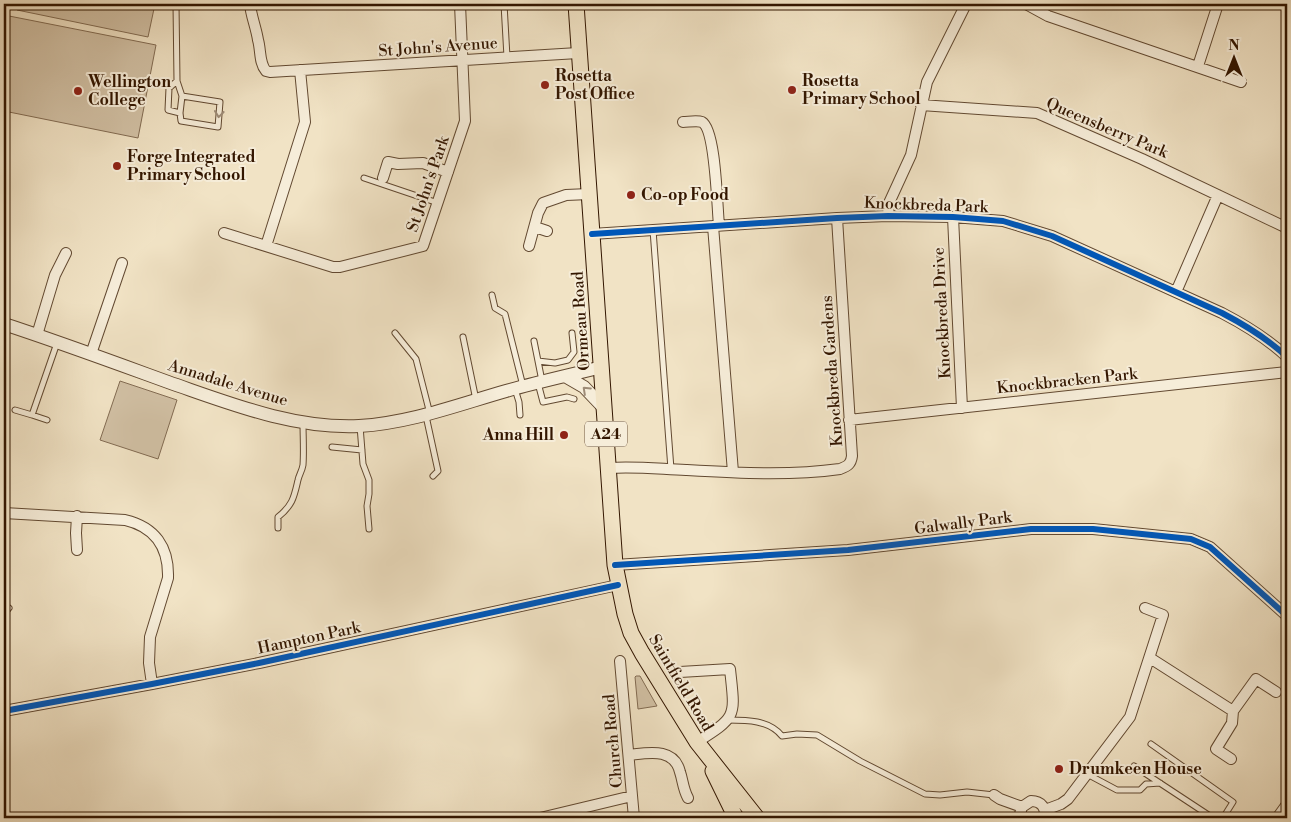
<svg xmlns="http://www.w3.org/2000/svg" width="1291" height="822" viewBox="0 0 1291 822" font-family="'Libre Bodoni',serif">
<style>
.green{fill:#d1c0a4;stroke:#826b52}
.lines{fill:none;stroke-linecap:round;stroke-linejoin:round}
.service-casing{stroke:#624931;stroke-width:7}
.minor-casing{stroke:#624931;stroke-width:12}
.tertiary-casing{stroke:#624931;stroke-width:14}
.primary-casing{stroke:#331600;stroke-width:17}
.service{stroke:#f6edd9;stroke-width:5}
.minor{stroke:#f6edd9;stroke-width:10}
.tertiary{stroke:#f6edd9;stroke-width:12}
.primary{stroke:#f1e3c5;stroke-width:15}
.cycleway-casing{stroke:#f6edd9;stroke-width:9}
.cycleway{stroke:#0057b8;stroke-width:6}
.oneway{stroke:#9e8c77}
.poi-dot{fill:#8f2418;stroke:#f6edd9;stroke-width:2}
.labels{text-anchor:middle;dominant-baseline:central;stroke-width:4;stroke-linejoin:round;paint-order:stroke}
.shield{fill:#f6edd9;stroke:#6e5641;stroke-width:1}
.shield-label{font-size:15px;font-weight:bold;fill:#331600}
.street-label{font-size:16px;fill:#331600;stroke:#f6edd9}
.poi-label{font-size:16px;font-weight:bold;fill:#331600;stroke:#f6edd9;text-anchor:start}
</style>
<rect width="100%" height="100%" fill="#f1e3c5"/>
<filter id="stains"><feTurbulence type="fractalNoise" baseFrequency=".004" numOctaves="4"/><feColorMatrix values="0 0 0 0 .2 0 0 0 0 .09 0 0 0 0 .02 0 0 0 .5 -.17"/></filter>
<radialGradient id="worn" r=".72"><stop offset=".6" stop-color="#630" stop-opacity="0"/><stop offset="1" stop-color="#630" stop-opacity=".3"/></radialGradient>
<!-- green -->
<path class="green" d="M18,4h137l-7,33 -131,-27z
M4,15l152,30 -18,93 -134,-27z
M120,381l57,19 -19,59 -58,-19z
M636,676h4l17,30 -19,3 -3,-32z"/>
<g class="lines">
<!-- service casing -->
<g class="service-casing">
<path id="service" d="M176,4l1,77 5,15 38,6 -2,25 -37,-6 -1,-8 -12,-3 1,-22 8,-7
M504,4l3,53
M180,113l2,-17
M364,178l74,25
M653,230l18,239
M492,295l3,13 10,6 18,72
M395,333l21,26 14,55
M463,337l13,63
M534,341l8,40
M538,361l17,2 13,-3 6,-8 -2,-19
M538,383l5,19 24,-5 7,2
M515,389l4,13 1,13
M15,410l17,5
M426,416l12,55 -5,5
M47,420l-15,-5 25,-72
M360,426l3,38 6,16v14l-2,12 2,23
M332,447l30,3
M278,528v-11c15,-12 16,-20 20,-37 1,-5 4,-9 5,-15 1,-14 0,-29 0,-43
M4,614l5,-6
M728,720c19,0 41,0 54,16l15,-2 20,1 43,26 65,33 15,1 27,-3 27,3
M1151,744l82,58 -10,16
M1134,766l79,52
M1087,774l30,16h23l6,-6 14,-1
M1274,818l13,-18"/>
</g>
<!-- minor casing -->
<g class="minor-casing">
<path id="minor" d="M250,4c1,12 6,23 8,36 3,10 1,23 8,31l4,1 308,-19
M1026,4l22,12 193,66
M1198,66l20,-62
M921,105l116,8 105,46 145,69
M683,122c5,0 14,-2 19,0 14,8 15,86 17,103
M383,178l5,-16 10,2 25,-1 25,9
M888,216l1,-13 22,-48 16,-73 39,-78
M953,217l9,191
M713,226l20,246
M535,227l12,4
M224,233l109,34h7l83,-21 42,-125 -5,-117
M592,234l245,-16 51,-2 65,1 50,4 49,15 170,77c23,12 46,26 65,44
M266,246l39,-124 -5,-52
M529,246l9,-33 5,-10 23,-8 23,-1
M1176,292l42,-97
M37,335l18,-60 11,-22
M91,354l31,-91
M849,420l438,-48
M609,468c25,-2 51,1 77,2 52,3 103,6 154,-1 8,-3 11,-5 12,-13l-15,-238
M4,513l121,7c30,7 44,27 43,58l-18,59 -1,26 3,21
M77,550l-1,-17 1,-17
M615,565l233,-15 183,-21h62l98,10 19,8 77,69
M1150,658l83,53 -1,12 -16,26 15,10
M620,661l14,157
M680,672l50,-3c5,48 8,47 -33,73
M4,711l148,-27 107,-21 359,-78
M1233,711l23,-32 20,13
M629,755c19,-2 45,-8 51,17 3,9 3,17 8,26
M994,795l6,4 22,8
M1045,810l16,-6 7,-5 62,-82 33,-102 -18,-7
M540,818l92,-22
M1021,818l-1,-4 2,-7 9,-6c10,0 16,7 13,17"/>
</g>
<!-- tertiary casing -->
<g class="tertiary-casing">
<path id="tertiary" d="M4,324c55,18 109,38 164,58 61,21 125,47 191,44 51,-3 98,-21 147,-35 32,-9 64,-16 96,-24
M565,376l19,11 20,21"/>
</g>
<!-- primary casing -->
<g class="primary-casing">
<path id="primary" d="M576,4l39,561 10,49 6,19 11,20 55,89 60,76
M713,771l23,47"/>
</g>
<!-- service -->
<use href="#service" class="service"/>
<!-- minor -->
<use href="#minor" class="minor"/>
<!-- tertiary -->
<use href="#tertiary" class="tertiary"/>
<!-- primary -->
<use href="#primary" class="primary"/>
<!-- cycleway casing -->
<g class="cycleway-casing">
<path id="cycleway" d="M592,234l245,-16 51,-2 65,1 50,4 49,15 170,77c23,12 46,26 65,44
M615,565l233,-15 183,-21h62l98,10 19,8 77,69
M4,711l148,-27 107,-21 359,-78"/>
</g>
<!-- cycleway -->
<use href="#cycleway" class="cycleway"/>
</g>
<!-- one-way arrows -->
<defs><path id="oneway-chevron" d="M-2-3.5L2.5 0L-2 3.5" fill="none" stroke-width="1.6" stroke-linecap="round" stroke-linejoin="round" transform="scale(1.25)"/></defs>
<g class="oneway">
<use href="#oneway-chevron" transform="translate(219 114) rotate(96)"/>
<use href="#oneway-chevron" transform="translate(586 390) rotate(-137)"/>
</g>
<!-- markers -->
<g class="poi-dot">
<circle cx="545" cy="85" r="5"/>
<circle cx="792" cy="90" r="5"/>
<circle cx="78" cy="91" r="5"/>
<circle cx="117" cy="166" r="5"/>
<circle cx="631" cy="195" r="5"/>
<circle cx="564" cy="435" r="5"/>
<circle cx="1059" cy="769" r="5"/>
</g>
<g class="labels">
<!-- shield labels -->
<rect class="shield" x="585" y="421.5" width="42" height="25" rx="4"/>
<g class="shield-label">
<text x="606" y="434">A24</text>
</g>
<!-- street labels -->
<g class="street-label">
<text transform="translate(438 47) rotate(-4)">St John's Avenue</text>
<text transform="translate(1107 128) rotate(23)">Queensberry Park</text>
<text transform="translate(428 184) rotate(-71)">St John's Park</text>
<text transform="translate(926 205) rotate(2)">Knockbreda Park</text>
<text transform="translate(942 313) rotate(-93)">Knockbreda Drive</text>
<text transform="translate(581 321) rotate(-94)">Ormeau Road</text>
<text transform="translate(832 371) rotate(-94)">Knockbreda Gardens</text>
<text transform="translate(1067 381) rotate(-6)">Knockbracken Park</text>
<text transform="translate(228 383) rotate(17)">Annadale Avenue</text>
<text transform="translate(963 523) rotate(-7)">Galwally Park</text>
<text transform="translate(309 638) rotate(-12)">Hampton Park</text>
<text transform="translate(681 683) rotate(59)">Saintfield Road</text>
<text transform="translate(613 741) rotate(-95)">Church Road</text>
</g>
<!-- poi labels -->
<g class="poi-label">
<text x="555" y="76">Rosetta<tspan x="555" dy="18">Post Office</tspan></text>
<text x="802" y="81">Rosetta<tspan x="802" dy="18">Primary School</tspan></text>
<text x="88" y="82">Wellington<tspan x="88" dy="18">College</tspan></text>
<text x="127" y="157">Forge Integrated<tspan x="127" dy="18">Primary School</tspan></text>
<text x="641" y="195">Co-op Food</text>
<text x="554" y="435" text-anchor="end">Anna Hill</text>
<text x="1069" y="769">Drumkeen House</text>
</g>
</g>
<!-- margin -->
<rect width="1291" height="822" fill="none" stroke="#f1e3c5" stroke-width="20"/>
<rect x="5" y="5" width="1281" height="812" fill="none" stroke="#331600" stroke-width="2.5"/>
<rect x="10" y="10" width="1271" height="802" fill="none" stroke="#331600"/>
<!-- north arrow -->
<g transform="translate(1234 58)" stroke="#f6edd9" stroke-width="4" paint-order="stroke">
<path d="M0-4L9 19L0 12L-9 19Z" fill="#331600"/>
<text y="-8" font-size="14" font-weight="bold" text-anchor="middle" fill="#331600">N</text>
</g>
<rect width="100%" height="100%" filter="url(#stains)"/>
<rect width="100%" height="100%" fill="url(#worn)"/>
</svg>
